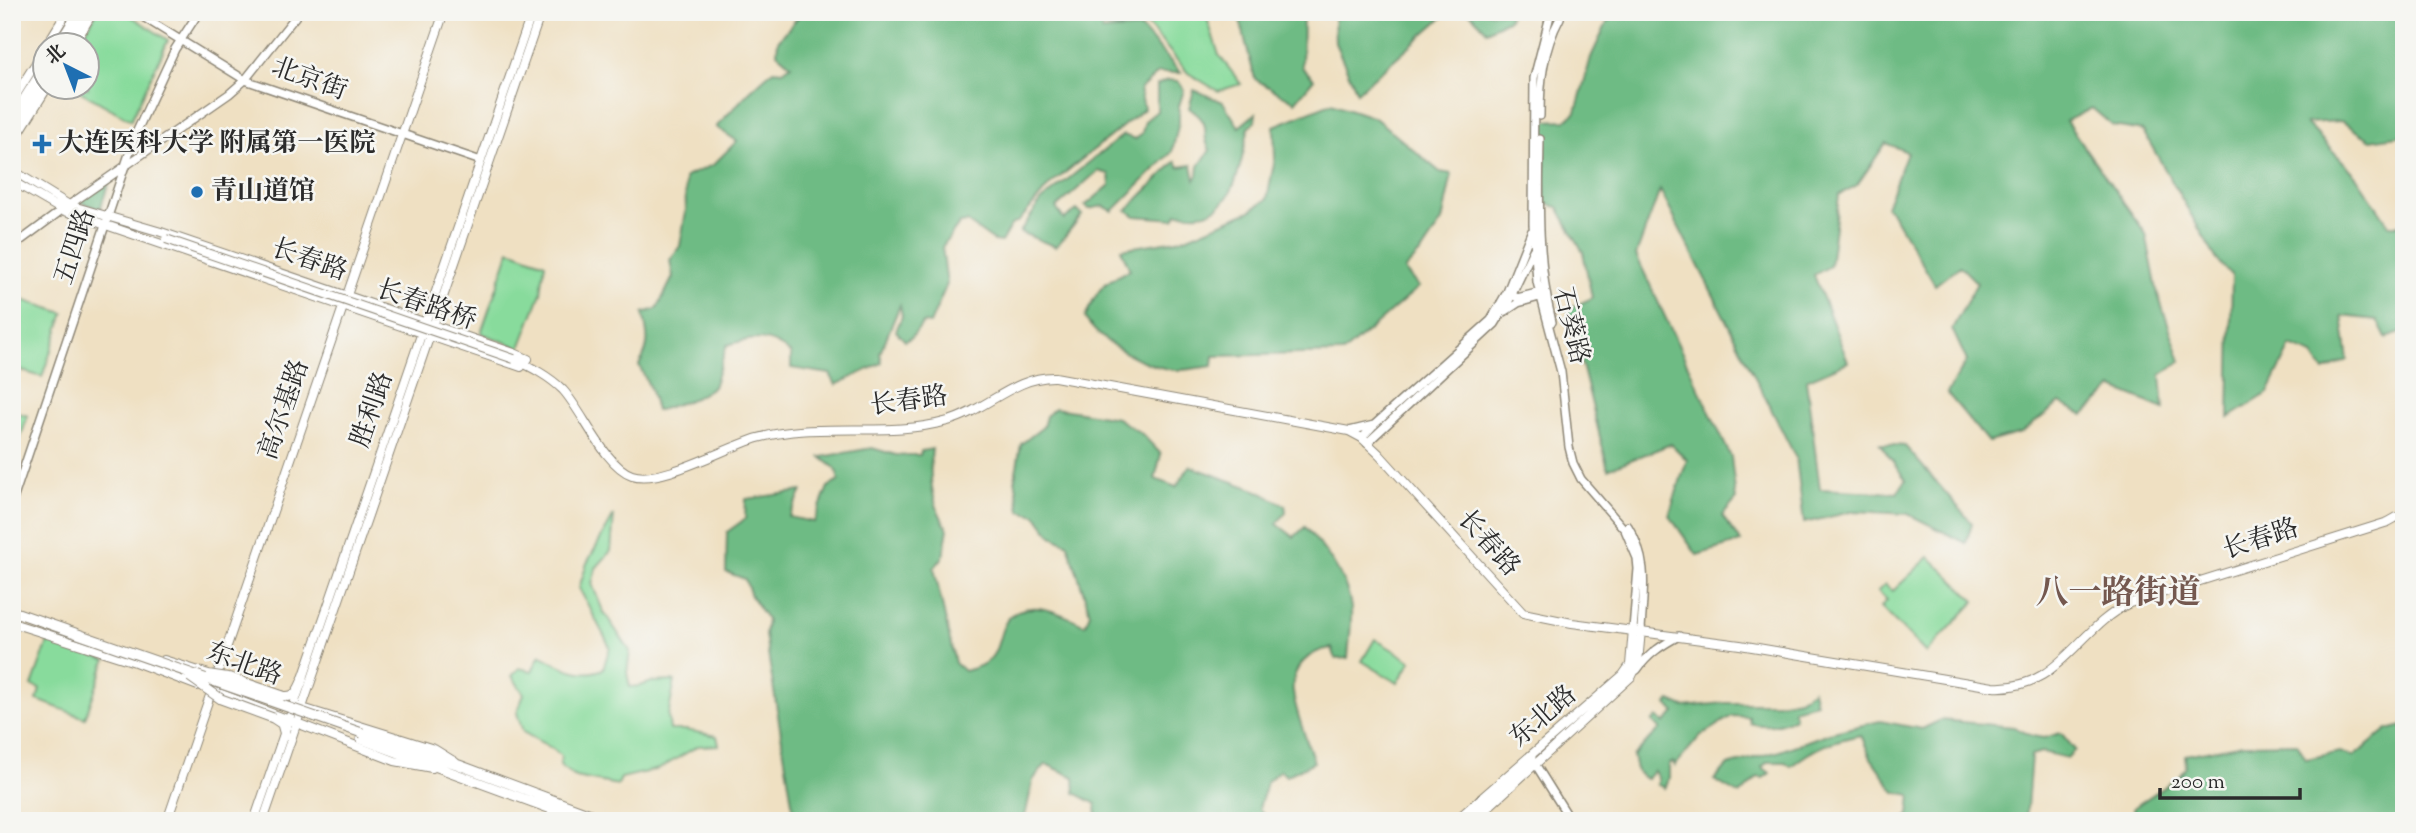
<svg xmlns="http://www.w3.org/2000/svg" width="2416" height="833" viewBox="0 0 2416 833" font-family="'Sorts Mill Goudy','Noto Serif SC',serif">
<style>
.green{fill:#88db9c;stroke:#5a8364;stroke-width:2}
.forest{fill:#6ebb84;stroke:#4c7358;stroke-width:2}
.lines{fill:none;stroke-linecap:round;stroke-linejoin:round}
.secondary-casing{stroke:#8d8676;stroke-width:10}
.primary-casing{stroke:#8d8676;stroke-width:10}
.highway-casing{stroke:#8d8676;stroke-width:11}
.secondary{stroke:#fff;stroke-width:7}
.primary{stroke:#fff;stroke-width:8}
.highway{stroke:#fff;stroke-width:9}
.primary-bridge-casing{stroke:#8d8676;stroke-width:10;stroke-linecap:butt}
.highway-bridge-casing{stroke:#8d8676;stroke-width:11;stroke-linecap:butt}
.primary-bridge{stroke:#fff;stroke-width:8}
.highway-bridge{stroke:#fff;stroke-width:9}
.poi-dot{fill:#1f6fb2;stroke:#f6f6f2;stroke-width:2.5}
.labels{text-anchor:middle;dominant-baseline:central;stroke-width:5;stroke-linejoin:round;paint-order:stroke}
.street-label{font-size:26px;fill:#2b2b2b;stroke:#f6f6f2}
.poi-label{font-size:26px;font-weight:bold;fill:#2b2b2b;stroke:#f6f6f2;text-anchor:start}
.district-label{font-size:33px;font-weight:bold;fill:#74584f;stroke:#f6f6f2}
</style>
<rect width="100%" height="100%" fill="#f6f6f2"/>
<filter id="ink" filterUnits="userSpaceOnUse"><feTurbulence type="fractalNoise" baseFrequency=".0143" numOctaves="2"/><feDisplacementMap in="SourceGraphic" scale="14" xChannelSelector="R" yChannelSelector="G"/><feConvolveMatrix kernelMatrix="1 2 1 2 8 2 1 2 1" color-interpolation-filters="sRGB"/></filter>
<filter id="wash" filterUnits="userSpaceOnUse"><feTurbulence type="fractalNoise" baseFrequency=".00686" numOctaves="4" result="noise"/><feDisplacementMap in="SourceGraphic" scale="28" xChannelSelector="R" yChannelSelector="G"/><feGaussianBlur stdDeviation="1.57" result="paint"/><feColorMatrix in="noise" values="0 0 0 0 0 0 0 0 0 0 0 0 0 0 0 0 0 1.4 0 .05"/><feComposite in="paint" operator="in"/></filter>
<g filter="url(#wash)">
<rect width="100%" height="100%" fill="#efe0c2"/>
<!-- green -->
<path class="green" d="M97,12h28l43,28 -37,80 -57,-32h14v-42l-11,-1z
M1102,12h103l14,43 22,29 -23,7 -30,-18 -47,-56 -20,11 -17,-1z
M510,250l35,13 -4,30 -21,55 -39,-15z
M13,297l51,16 -22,64 -30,-9z
M12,411l16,5 -16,46z
M614,515l-3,36 -15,17 -4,16 11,27 27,40 -3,22 3,14 10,-1 12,-4 23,-1 -7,35 2,14h16l31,6 2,9 -21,1 -39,23 -38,9 -3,7 -43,-8 -15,-12 1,-9 -8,-7 -30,-17 -6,-19 7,-19 -12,-18 7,-8 13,3 8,-16c20,11 41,24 63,14l7,-22 -31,-59 8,-25z
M1929,557l46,44 -49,52 -45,-46 6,-7 -9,-9 7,-7 8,7z
M49,639l57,21 -21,58 -48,-18 3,-11 -8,-3z
M1375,639l36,22 -13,22 -36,-22z"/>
<!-- forest -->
<path class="forest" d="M802,12h298l2,19 39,-3 40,45h-23l-18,16 4,20 -94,76 -31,36 -8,4 -10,17 -7,-1 -27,-19 -7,1 -18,24 5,37 -17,40 -7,-1 -11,14 -7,4 -9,-10 6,-15 -2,-11 -20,48 2,10 -46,22 -6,-11 -39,-6v-14c-21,-19 -38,-17 -64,-9l-14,42 -18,11 -39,13 -5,-21 -12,-25c12,-20 9,-29 4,-52l14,-4 16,-32 -3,-17 10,-14 6,-35 -1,-34 28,-12 24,-24 -21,-14 33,-35 24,-22 10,1 8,-6 -14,-12 1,-12z
M1238,12h65l-1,55 12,12 -19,23 -40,-23z
M1334,12h125l-15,4 -87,76 -22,-49z
M1469,12h41l-1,7 -22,12z
M1612,12h792v123l-33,5 -30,-19 -35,2 48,50 35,52h15v107l-18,6 -9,-18 -35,-4 6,44 -24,11 -11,-16 -22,-9 -23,47 -39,25 3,-142 -15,-16 -74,-129 -30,-5 -21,-18 -26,13 80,113 12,61 23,66 -20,14 3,34 -51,-21 -29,27 -24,-12 -39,30 -33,9 -41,-49 20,-32 -15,-32 25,-46 -17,-17 -25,19 -44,-74 -5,-4 21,-55 -21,-9 -29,42 -18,10 -9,71 -16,9 34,87 -42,18 14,109 77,4 9,-13 -26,-36 25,2 67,77 -6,20 -58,-29 -53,-3 -51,12 -8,-65 -136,-268 -24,65 95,202 5,43 -14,16 19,26 -44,13 -28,-40 18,-55 -16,-16 -63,25 -40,-160 24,-11 -9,-46 -25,-45 -13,-3 -1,-83 22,-1 10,-8 15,-55z
M1167,80l11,1 6,9 -5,16v16l-7,30 -59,59 -10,-5 -14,3 -4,-3 25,-21 -1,-11 -11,-3 -42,37 8,11 13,-9 5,5 -26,32 -36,-15 21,-31 82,-66 13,4 6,-6 3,-12 12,-10v-26z
M1194,90l29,12 16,25 17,-14 -1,8 -6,6c-8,30 -11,84 -50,87 -7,1 -15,-1 -22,-1l-3,6 -39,-3 -8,-6 49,-49 3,6 13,-2 3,15 3,-5 1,-9 11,-16c-12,-20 6,-23 -21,-42z
M1331,103l44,15 65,54 12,2 -10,47 -20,30 -18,19 15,17 -76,66 -129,3 -1,10c-12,1 -27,5 -39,4 -29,-4 -74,-27 -89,-52 11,-27 18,-37 45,-48l-9,-21 62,-10 67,-28 17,-12 8,-41 -1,-32z
M111,177l-11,32 -23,-8z
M1055,408l62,10 25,16 19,20 -6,25 21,8 14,-21 68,25 27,14 1,7 -9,12 17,13 11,-10c19,22 43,51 46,81 1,16 -2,34 -3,50l-12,1 -4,-11c-22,2 -42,20 -39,44 3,23 14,48 21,70l-28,14 -6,-6 -13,12 -8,26 7,10 -3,3h-166l-1,-17 -21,-11 -1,-16 -28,-13 -13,16 -9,41h-229l-30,-186 2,-15 -16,-24 -6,-17 -19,-7 1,-40 18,-13 1,-20 56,-8 -13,26 25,5 14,-35 11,-6 -3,-12 -15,-12 51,-9 24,7h24l1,-4 11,-2c-4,27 0,57 16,80l-5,28 -9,11 21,95 9,8c11,-3 23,-6 29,-16 7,-11 7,-27 15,-36 20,-23 55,-5 77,6l5,-12 -22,-69 -16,-8 -16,-21 -16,-4 -5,-33 6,-34 22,-17 3,-11z
M1813,690l3,13 -23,6 2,9c-15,7 -29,10 -45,5l-1,-6 -17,-1 -32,20 -25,30 -2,-4 -4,2v14l-5,10 -7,-4 2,-4 -5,-9 -8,8c-14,-11 -9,-9 -13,-23l27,-27 -8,-7 5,-5 7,6 11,-10 -8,-9 3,-3 14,6 40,-4h54l21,-4z
M1941,720l73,7 18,9 12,2 17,-5 14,17 -8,8 -25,-6 -11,3 -5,66h-124l7,-6 2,-20 -16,-3 -24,-34 -10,-23c-30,6 -46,12 -70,31l-6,-4h-17l-6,5 8,6 -7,5 -5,-1 -18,18 -26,-15 14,-15 52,-14 49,-18 51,-12 42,8z
M2404,726v95h-269l-2,-13 44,-30 9,-12 -1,-11 58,-11 54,-1 9,16 34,-7 13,5 34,-27z"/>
</g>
<g filter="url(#ink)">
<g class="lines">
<!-- secondary casing -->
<g class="secondary-casing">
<path id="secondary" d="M135,12l110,68 236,81
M1551,12l-17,66 -1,146 4,58 24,90 8,75 4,16 8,16 44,51 12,28 1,11 -5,60
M1540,116c0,-35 3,-66 20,-98
M1540,139c-1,62 -3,122 12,183
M69,205l160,-111 16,-14 54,-68
M12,247l50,-37
M1513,295l4,3 24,-6
M1506,311l12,-8 25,-7
M1349,431l25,-6
M1362,438l12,-13 117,-105 16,-28 24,-60
M1367,443l128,-119 13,-21 25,-53
M12,503l124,-370 39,-84 24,-37
M1628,526c22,36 15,64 13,104
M1637,670c11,-16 25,-25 42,-34
M1534,762l37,59"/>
</g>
<!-- primary casing -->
<g class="primary-casing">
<path id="primary" d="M46,46l21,-34
M57,46l21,-34
M65,46l20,-34
M73,46l20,-34
M12,101l34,-54
M12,117l34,-53
M12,131l34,-54
M12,144l35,-56
M12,170l57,35 92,27 353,121 14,6
M12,181l50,29 459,157
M514,359c17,8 35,17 49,31 20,22 42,76 69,85 29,10 94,-28 126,-37 61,-17 129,0 190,-17 37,-10 67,-45 107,-44l294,54 13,7 17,16 144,159 49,10 168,22 253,42c66,4 84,-59 137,-84l258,-81 16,-9
M12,623l123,39 63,24
M164,660l51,16
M214,691l181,70 37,7
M296,706l138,43 21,13
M167,821l277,-809
M254,821l278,-809
M263,821l278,-809
M1455,821l168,-146 7,-10 3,-36
M1473,821l159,-145 6,-13 3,-33"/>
</g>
<!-- highway casing -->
<g class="highway-casing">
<path id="highway" d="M283,696c12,3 16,-7 20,-17
M273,718l9,6 3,11
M362,733l97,32 150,56
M361,739l223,82
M1463,821l54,-48 14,-16"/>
</g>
<!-- secondary -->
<use href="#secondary" class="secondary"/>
<!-- primary -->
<use href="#primary" class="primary"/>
<!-- highway -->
<use href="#highway" class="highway"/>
<!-- primary-bridge casing -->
<g class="primary-bridge-casing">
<path id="primary-bridge" d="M166,239l348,120"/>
</g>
<!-- highway-bridge casing -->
<g class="highway-bridge-casing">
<path id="highway-bridge" d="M12,611l350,122
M211,675l20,3 52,18
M190,677l31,22 52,19"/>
</g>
<!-- primary-bridge -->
<use href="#primary-bridge" class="primary-bridge"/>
<!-- highway-bridge -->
<use href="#highway-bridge" class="highway-bridge"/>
</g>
</g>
<!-- markers -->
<g class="poi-dot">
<path d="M38.5 133.5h7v7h7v7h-7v7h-7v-7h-7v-7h7z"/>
<circle cx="197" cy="192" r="7"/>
</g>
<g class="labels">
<!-- street labels -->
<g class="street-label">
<text transform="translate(309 80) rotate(20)">北京街</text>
<text transform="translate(76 247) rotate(-72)">五四路</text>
<text transform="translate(309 261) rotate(19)">长春路</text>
<text transform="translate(426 306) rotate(19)">长春路桥</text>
<text transform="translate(1570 326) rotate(76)">石葵路</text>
<text transform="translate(909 402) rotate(-8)">长春路</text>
<text transform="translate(285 410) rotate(-71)">高尔基路</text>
<text transform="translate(373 410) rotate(-71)">胜利路</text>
<text transform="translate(2261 540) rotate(-18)">长春路</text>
<text transform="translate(1488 544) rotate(48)">长春路</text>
<text transform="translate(244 665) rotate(20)">东北路</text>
<text transform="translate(1544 717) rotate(-41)">东北路</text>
</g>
<!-- poi labels -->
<g class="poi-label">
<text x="58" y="144">大连医科大学 附属第一医院</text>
<text x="211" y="192">青山道馆</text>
</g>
<!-- district labels -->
<g class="district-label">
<text x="2118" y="595">八一路街道</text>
</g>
</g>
<!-- margin -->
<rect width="2416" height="833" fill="none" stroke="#f6f6f2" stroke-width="42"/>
<!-- north arrow -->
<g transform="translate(66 66) rotate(318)"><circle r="33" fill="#f6f6f2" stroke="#a5a5a2" stroke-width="2"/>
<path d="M0-5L12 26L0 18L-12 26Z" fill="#1f6fb2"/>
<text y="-10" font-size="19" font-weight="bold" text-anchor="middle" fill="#2b2b2b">北</text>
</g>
<!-- scale -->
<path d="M2160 788v10h140v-10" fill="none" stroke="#2b2b2b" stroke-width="3.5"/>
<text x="2171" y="788" font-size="21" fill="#2b2b2b" stroke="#f6f6f2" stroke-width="5" paint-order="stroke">200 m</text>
</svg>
